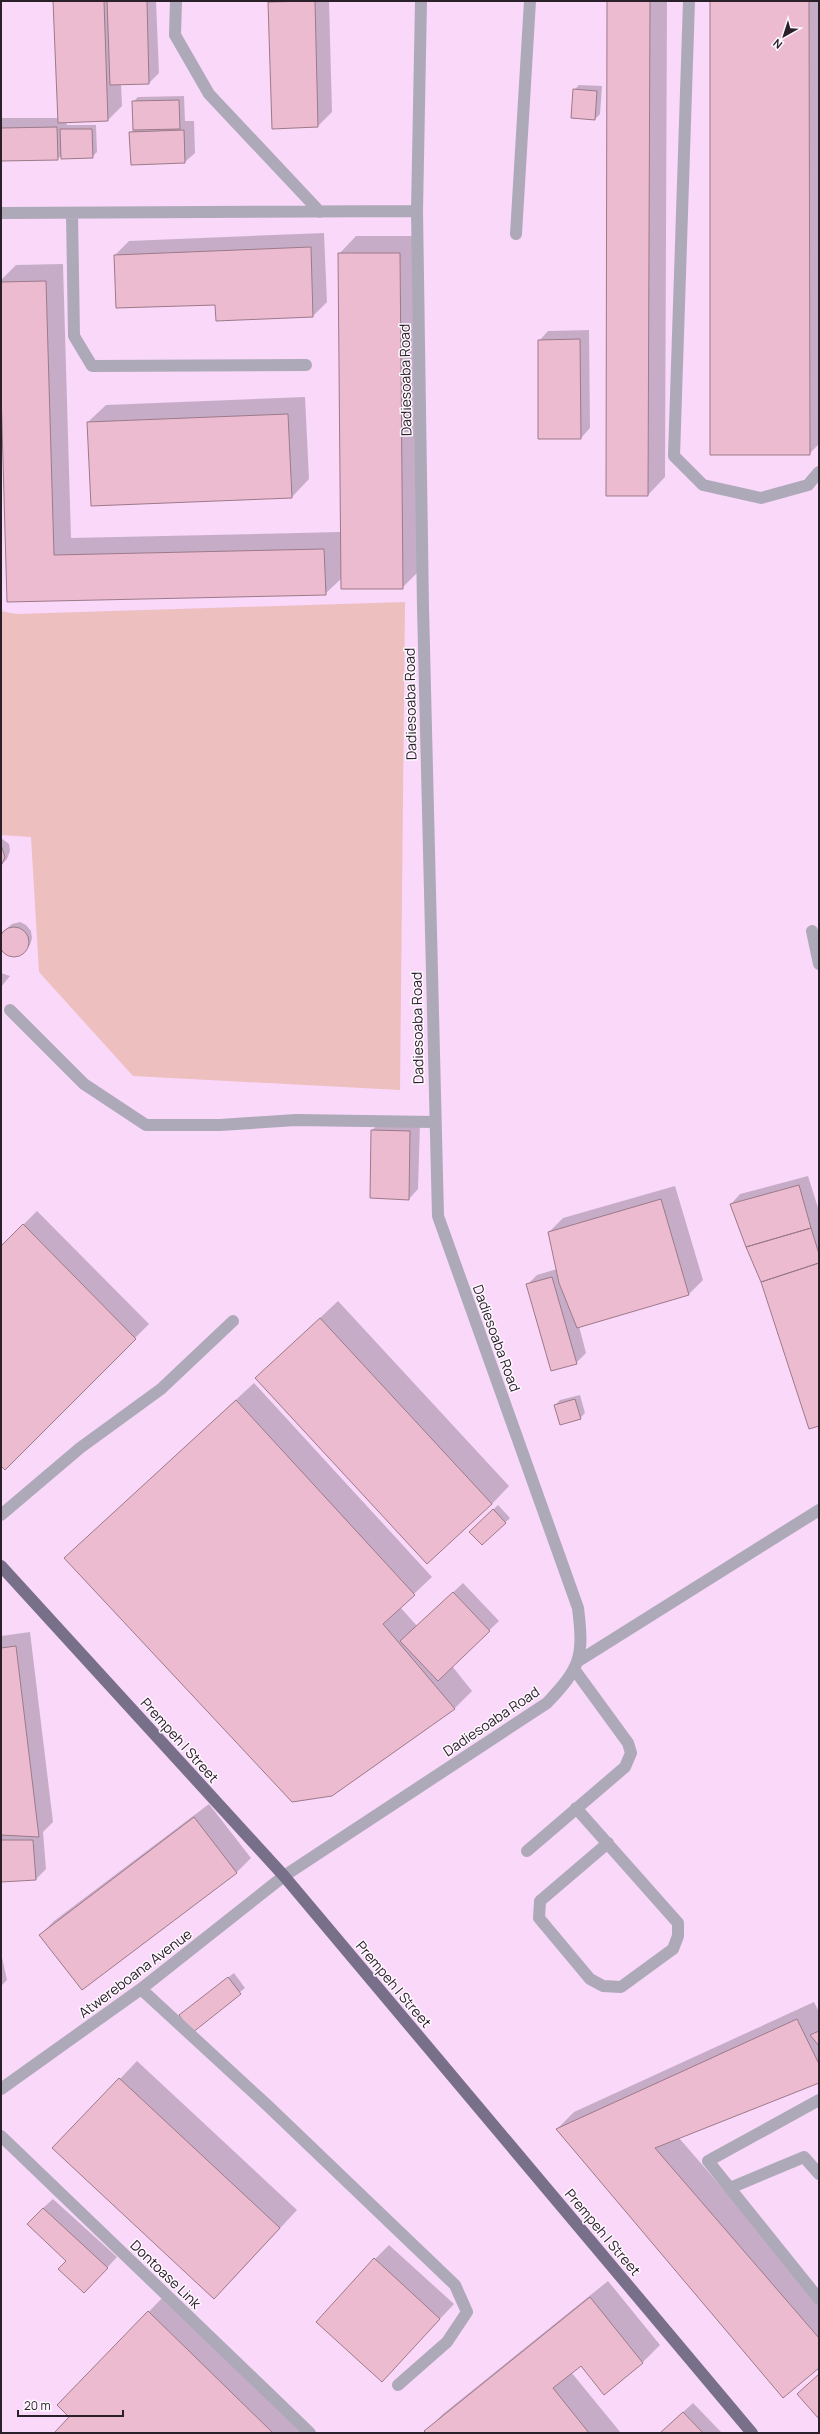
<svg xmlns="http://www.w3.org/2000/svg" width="820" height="2434" viewBox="0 0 820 2434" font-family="Manrope,sans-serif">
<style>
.built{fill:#f9d8fa}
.green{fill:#edbfbf}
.shadow{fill:#0003}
.building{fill:#edbbd0;stroke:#9c7a88}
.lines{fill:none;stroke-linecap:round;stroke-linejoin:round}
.minor{stroke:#ada9b8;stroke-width:12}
.major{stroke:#78708a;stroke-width:12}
.labels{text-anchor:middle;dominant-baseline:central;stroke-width:3;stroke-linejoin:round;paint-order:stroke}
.street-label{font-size:14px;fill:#2a202a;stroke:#fff9ff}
</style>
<rect width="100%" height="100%" fill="#fce6fc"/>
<!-- built -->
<path class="built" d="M1,1h818v2432h-818z"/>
<!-- green -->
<path class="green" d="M405,602l-5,488 -267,-14 -94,-104 -8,-135 -30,-2v-224l15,3z"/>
<!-- shadow -->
<path class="shadow" d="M54,1h102l3,72 -10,10 -28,1 1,22 -14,14 -42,2 1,3h29l1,27 -5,5 -30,-2 -5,4 -56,1v-42h58z
M270,1h59l3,111 -14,14z
M608,1h59l-2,476 -17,18z
M711,1h108v443l-10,10z
M579,85l23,1 -2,28 -5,5 -23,-2 2,-27z
M184,96l1,25h9l1,32 -10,9 -55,-29 4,-4 -1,-27 5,-5z
M324,233l3,69 -14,14 -96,4 -1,-16 -101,-49 14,-14z
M356,236h61l3,334 -18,18 -60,-10 -17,16 -317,7 -7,-321 15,-15 47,-1 8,274 270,-6 -2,-278z
M589,330l1,98 -9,10 -42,-97 9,-10z
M305,397l4,82 -17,18 -204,-75 18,-17z
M1,838l8,6 1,7 -3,8 -6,6z
M20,922l6,3 5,6 1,7 -2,7 -11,10 -8,1 -10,-6v-17l11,-9z
M1,973l9,3 -9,11z
M382,1121l38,1 -2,67 -9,10 -37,-69z
M808,1176l11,35v214l-88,-221 9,-10z
M675,1186l28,94 -14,14 -110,32 7,27 -10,10 -49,-78 10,-10 20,-6 -8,-37 14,-14z
M37,1211l112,113 -144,144 -4,-4v-217z
M338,1301l171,185 -17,18 -236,-126z
M254,1383l178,194 -32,30 17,19 46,-43 36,38 -47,45 20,25 -17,17 -124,87 -266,-237z
M580,1395l5,18 -5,5 -25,-13 5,-5z
M498,1505l12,13 -28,26 -7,-17z
M30,1632l23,190 -10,10 3,37 -10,10 -35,2v-245z
M209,1804l42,54 -14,14 -155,117 -42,-54 14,-14z
M1,1953l6,27 -6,6z
M234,1973l11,15 -53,43 -7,-20z
M814,2002l5,10v70l-140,56 140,162v67l-262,-238 17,-17z
M137,2061l160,149 -65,70 -178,-132z
M53,2199l64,58 -23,25 -26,-22 -25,-52z
M389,2245l65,59 -72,77 -7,-122z
M608,2281l52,64 -17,17 -38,31 -24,-29 -10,8 50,61h-194l-1,-2 17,-17z
M166,2294l143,139h-254l15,-16 -12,-12z
M693,2403l28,29 -1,1h-60z"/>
<!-- building -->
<path class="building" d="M53,1h51l4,120 -50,2z
M107,1h40l2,83 -39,1z
M315,1l3,126 -46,2 -4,-127z
M607,1h43l-2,495h-42z
M710,1h99l1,454h-100z
M573,89l24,2 -2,29 -24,-2z
M179,100l1,29 -47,1 -1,-29z
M57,127l1,33 -57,1v-33z
M60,129h32l1,29 -32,1z
M184,130l1,33 -54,2 -2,-33z
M311,247l2,70 -97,4 -1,-16 -99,3 -2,-53z
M338,253h62l3,336h-62z
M46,281l8,274 270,-6 2,46 -319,7 -6,-212v-108z
M580,339l1,100h-43v-99z
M288,414l4,84 -201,8 -4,-84z
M1,845l4,12 -4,9z
M-1 942a15 15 0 1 1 30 0a15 15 0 1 1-30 0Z
M371,1130l39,1 -1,69 -39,-2z
M799,1185l12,43 -65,19 -16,-43z
M661,1199l28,96 -112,33 -18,-45 -11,-51z
M23,1224l113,115 -131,131 -4,-4v-220z
M811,1228l8,26v9l-58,19 -15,-35z
M819,1263v163l-10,3 -48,-147z
M552,1277l25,87 -26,7 -25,-87z
M320,1318l172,186 -65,60 -172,-186z
M575,1399l6,20 -21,6 -6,-20z
M236,1400l179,195 -32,29 72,85 -123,87 -40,6 -228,-244z
M493,1509l13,14 -24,22 -13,-13z
M453,1592l37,39 -52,50 -38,-40z
M16,1646l23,191 -38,-2v-187z
M194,1817l43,56 -155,117 -43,-55z
M1,1840h32l3,40 -35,2z
M228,1977l13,17 -49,39 -13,-18z
M797,2019l22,45v19l-164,65 164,190v30l-36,30 -227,-269z
M819,2031v15l-9,-11z
M119,2078l161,150 -66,71 -162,-151z
M43,2208l65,60 -24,25 -26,-24 8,-8 -39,-37z
M374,2258l66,61 -58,63 -66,-60z
M590,2297l53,66 -39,32 -23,-29 -28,22 36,45h-163l-2,-2z
M148,2311l125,122h-219l15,-16 -12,-12z
M819,2374v45l-22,-25z
M683,2412l20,21h-43z"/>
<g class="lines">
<!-- minor -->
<path class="minor" d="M176,1l-1,34 34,59 111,118
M689,1l-15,455 29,29 58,13 47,-13 11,-13
M1,213l416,-2
M72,213l2,123 18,30 214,-1
M516,234l14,-233
M812,931l7,33
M10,1010l74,74 62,41h74l76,-5 138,2
M1,1515l79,-67 81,-59 72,-68
M580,1660l239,-150
M576,1808l102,115v13l-5,13 -52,38 -18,-1 -13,-7 -51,-61 1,-17 68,-58
M527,1851l98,-84 6,-14 -3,-10 -54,-74
M141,1989l126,116 188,180 12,27 -20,30 -49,43
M1,2089l140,-100 143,-113 263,-173c34,-36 37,-46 31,-95l-140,-392 -15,-609 -6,-396 4,-210
M819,2100l-111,61 111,138
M1,2136l309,297
M730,2188l74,-31 15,17"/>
<!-- major -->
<path class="major" d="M1,1566l283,310 468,557"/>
</g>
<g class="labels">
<!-- street labels -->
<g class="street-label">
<text transform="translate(405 380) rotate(-91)">Dadiesoaba Road</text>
<text transform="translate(410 704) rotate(-91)">Dadiesoaba Road</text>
<text transform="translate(417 1028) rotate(-91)">Dadiesoaba Road</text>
<text transform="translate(497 1338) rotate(70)">Dadiesoaba Road</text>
<text transform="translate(491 1721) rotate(-34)">Dadiesoaba Road</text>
<text transform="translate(180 1740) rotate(48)">Prempeh I Street</text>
<text transform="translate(135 1973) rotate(-37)">Atwereboana Avenue</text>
<text transform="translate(394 1984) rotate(50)">Prempeh I Street</text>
<text transform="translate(603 2232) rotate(50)">Prempeh I Street</text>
<text transform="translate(166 2274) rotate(44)">Dontoase Link</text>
</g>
</g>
<!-- border -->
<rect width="820" height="2434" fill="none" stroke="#2a202a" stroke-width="4"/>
<!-- north arrow -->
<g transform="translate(784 36) rotate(219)" stroke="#fff9ff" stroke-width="3" paint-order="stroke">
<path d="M0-3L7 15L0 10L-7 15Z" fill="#2a202a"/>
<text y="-6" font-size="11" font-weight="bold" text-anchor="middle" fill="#2a202a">N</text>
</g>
<!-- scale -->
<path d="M18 2410v6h105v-6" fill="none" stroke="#2a202a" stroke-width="2"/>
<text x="24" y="2410" font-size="12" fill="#2a202a" stroke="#fff9ff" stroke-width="3" paint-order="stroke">20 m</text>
</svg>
